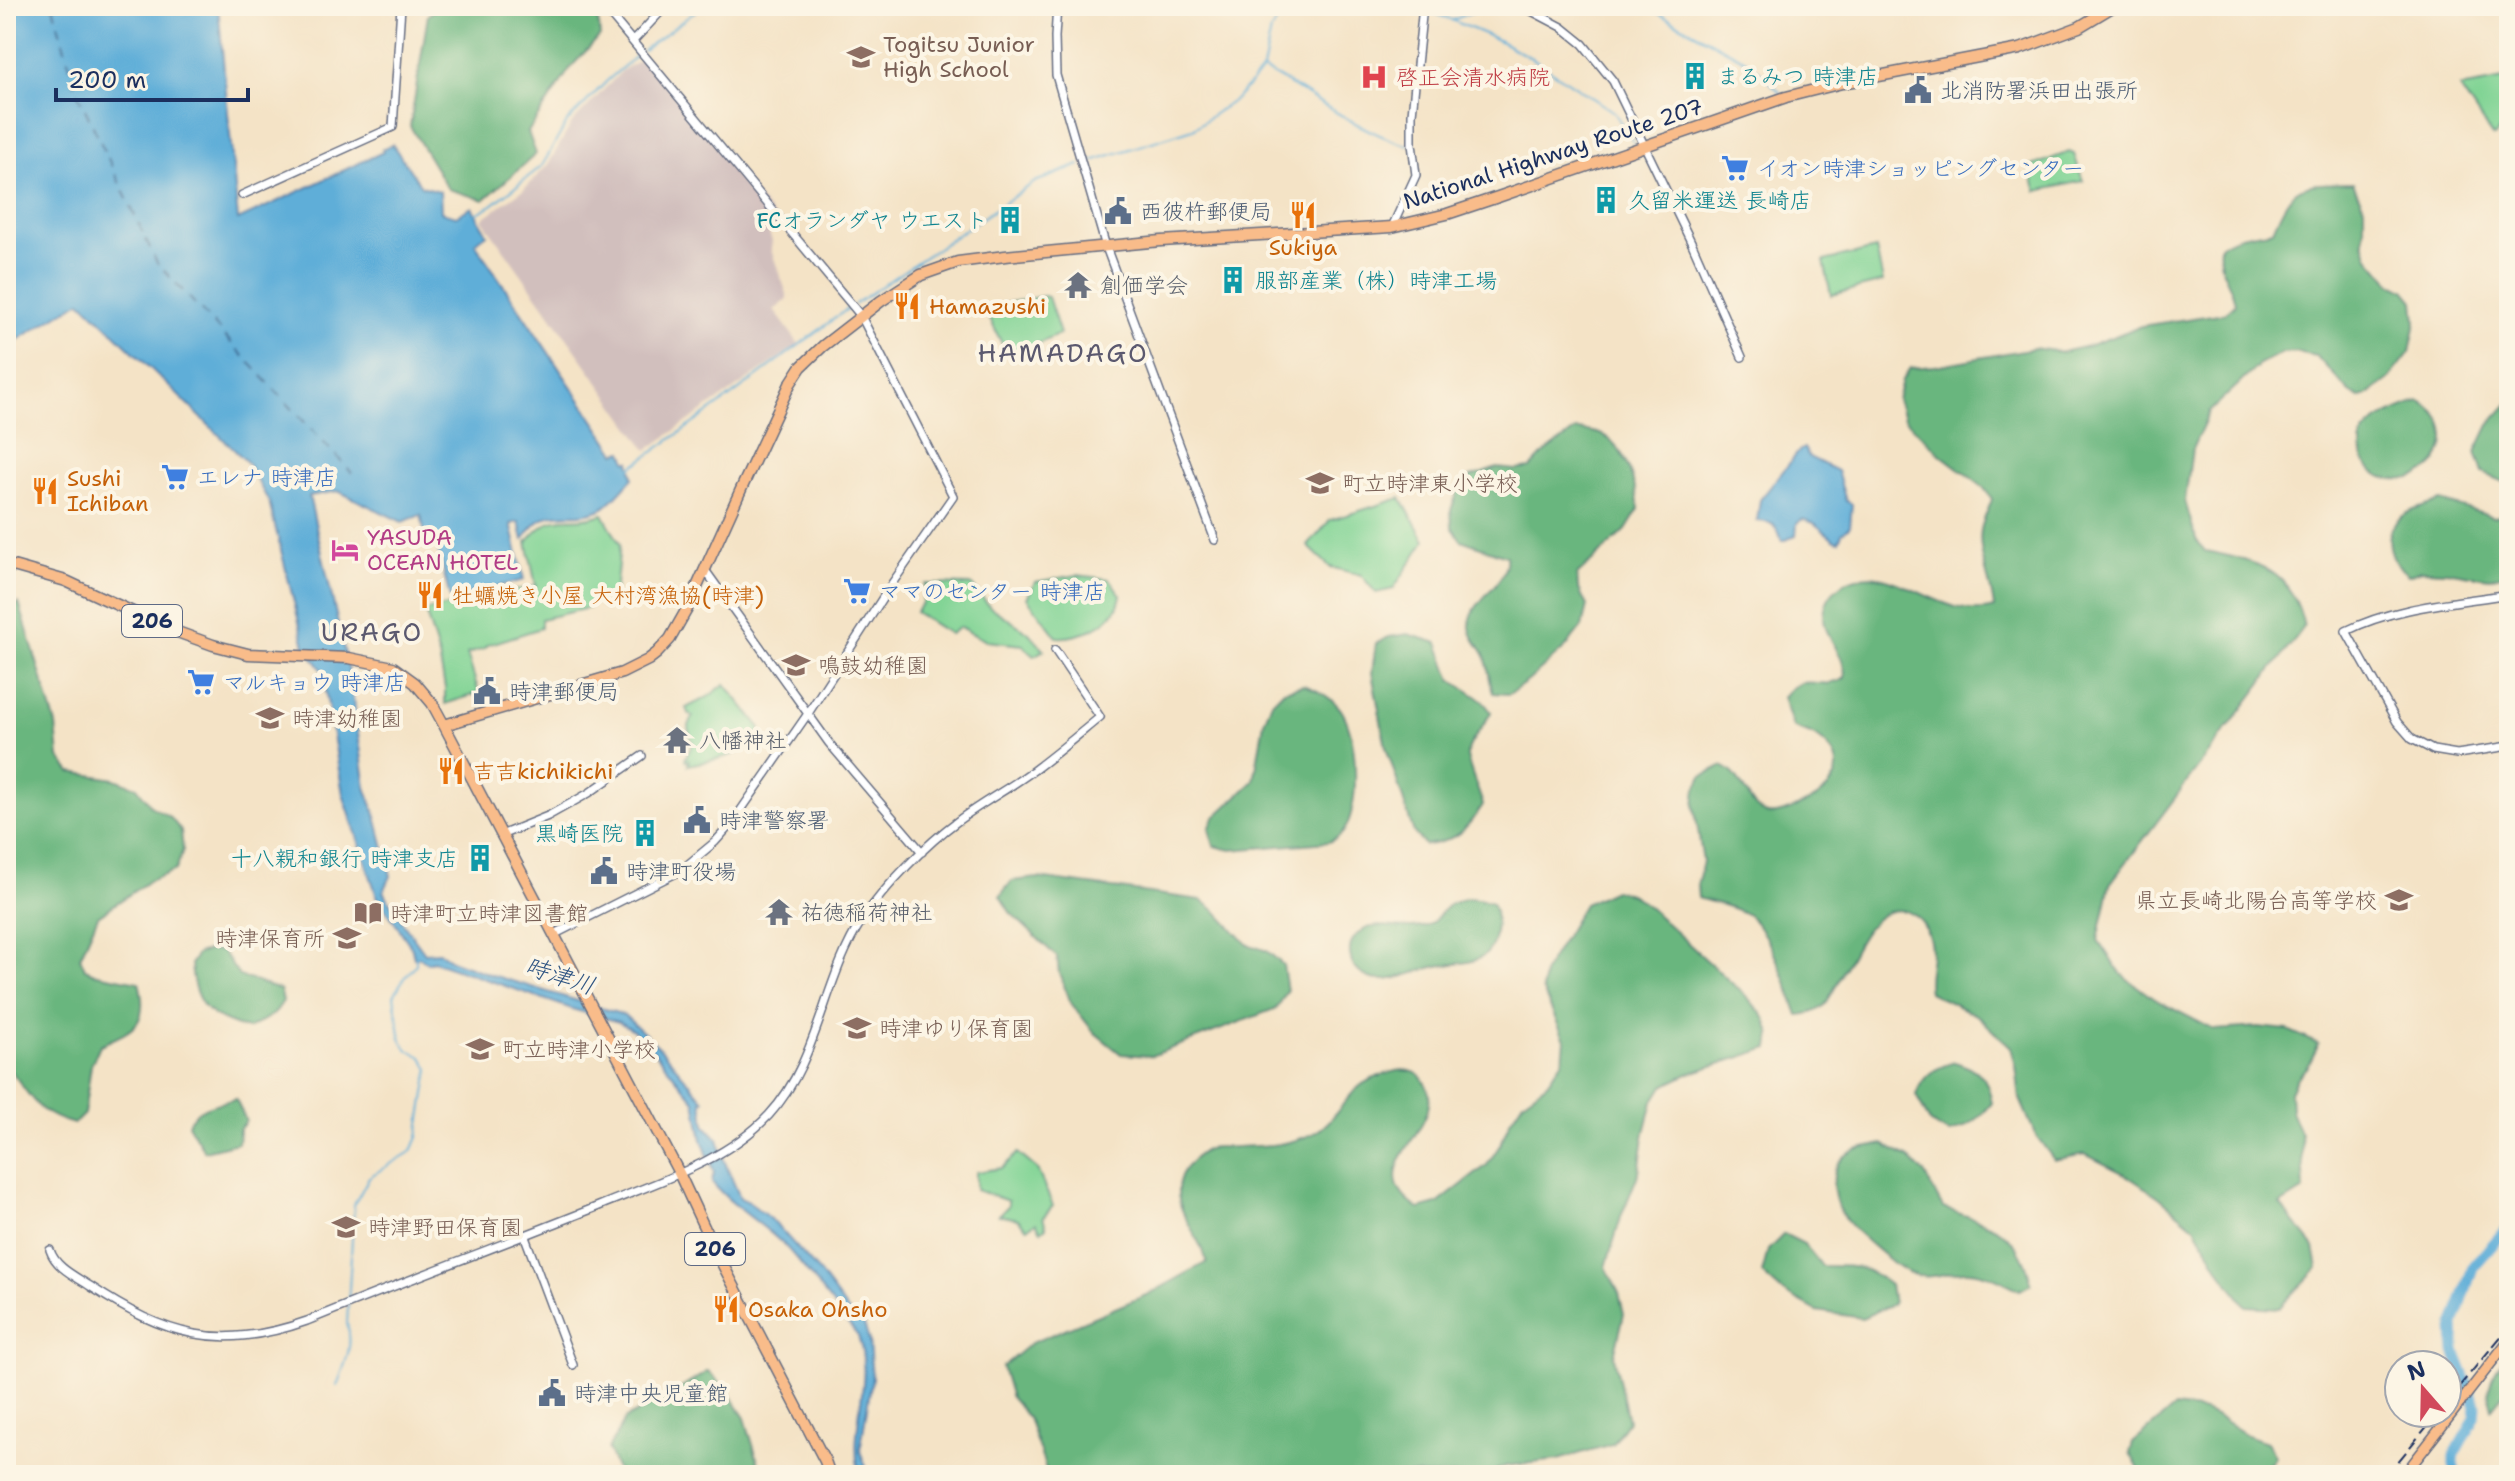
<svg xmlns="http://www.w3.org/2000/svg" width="2515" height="1481" viewBox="0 0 2515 1481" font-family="'Shantell Sans','Klee One',sans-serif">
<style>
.industrial{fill:#d1bfbd}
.green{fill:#82d495;stroke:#4e827a;stroke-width:2}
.forest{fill:#69b67e;stroke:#42726e;stroke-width:2}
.water{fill:#5eaed8;stroke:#3c6e9b;stroke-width:2}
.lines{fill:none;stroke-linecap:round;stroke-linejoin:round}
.stream{stroke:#5eaed8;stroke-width:2}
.river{stroke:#5eaed8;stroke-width:11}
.ferry{stroke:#2f5583;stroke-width:2;stroke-dasharray:10 8;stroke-linecap:butt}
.tertiary-casing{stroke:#676e82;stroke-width:10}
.primary-casing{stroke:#676e82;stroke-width:12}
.trunk-casing{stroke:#676e82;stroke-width:13}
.tertiary{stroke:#fff;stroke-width:7}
.primary{stroke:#f9bc8a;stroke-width:9}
.trunk{stroke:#f9bc8a;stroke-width:10}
.rail{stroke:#1b2f5e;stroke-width:2;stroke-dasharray:12 6;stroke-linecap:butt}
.labels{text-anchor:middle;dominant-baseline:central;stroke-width:8;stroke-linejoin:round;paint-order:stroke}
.shield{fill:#fcf5e5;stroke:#5e6a86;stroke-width:2}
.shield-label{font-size:20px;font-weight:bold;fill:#1b2f5e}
.education-label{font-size:22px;fill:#785e54;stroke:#fcf5e5;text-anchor:start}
.culture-label{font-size:22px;fill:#0d838f;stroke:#fcf5e5;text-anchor:start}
.health-label{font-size:22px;fill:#be3a42;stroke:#fcf5e5;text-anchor:start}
.service-label{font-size:22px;fill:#4e5e75;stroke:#fcf5e5;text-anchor:start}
.street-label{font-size:22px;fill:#1b2f5e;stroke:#fcf5e5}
.shop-label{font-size:22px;fill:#366cbe;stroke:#fcf5e5;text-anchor:start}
.food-label{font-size:22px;fill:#c56008;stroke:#fcf5e5;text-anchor:start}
.worship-label{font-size:22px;fill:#5b616d;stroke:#fcf5e5;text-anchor:start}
.hotel-label{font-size:22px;fill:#b23c85;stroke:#fcf5e5;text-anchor:start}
.water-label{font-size:24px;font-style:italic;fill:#2f5583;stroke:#fcf5e5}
.quarter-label{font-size:26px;letter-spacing:2px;fill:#5b596f;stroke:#fcf5e5}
</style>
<rect width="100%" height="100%" fill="#fcf5e5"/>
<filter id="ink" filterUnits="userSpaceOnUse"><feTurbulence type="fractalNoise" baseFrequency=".0125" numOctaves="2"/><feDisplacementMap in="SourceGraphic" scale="16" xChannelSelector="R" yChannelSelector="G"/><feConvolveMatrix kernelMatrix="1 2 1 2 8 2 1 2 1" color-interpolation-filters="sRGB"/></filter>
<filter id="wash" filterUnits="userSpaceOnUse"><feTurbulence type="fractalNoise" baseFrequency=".006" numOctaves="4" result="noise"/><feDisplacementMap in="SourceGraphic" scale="32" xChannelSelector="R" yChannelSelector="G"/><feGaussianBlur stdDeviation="1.8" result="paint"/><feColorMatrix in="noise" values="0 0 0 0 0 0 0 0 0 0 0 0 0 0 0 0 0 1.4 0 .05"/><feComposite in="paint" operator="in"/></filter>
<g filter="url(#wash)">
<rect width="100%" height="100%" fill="#f4e3c6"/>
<!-- industrial -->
<path class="industrial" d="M643,58l132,160 -9,7 6,16 -1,9 16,44v6l-13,10 25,34 -152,106 -165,-231 41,-29 25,-25 24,-42 51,-53z"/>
<!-- green -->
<path class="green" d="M2509,79v42l-15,16 -2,-1 -32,-48z
M2069,152l5,2 9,27 -46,10 -7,-21 2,-4z
M1876,249l7,33 -52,13 -7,-34z
M1044,296l4,1 12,37 -49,22 -4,-2 -22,-45 1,-2z
M1401,498l24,43 -32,48 -17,4 -15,-18 -31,-8 -22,-21 22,-26z
M603,514l17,30 -5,50 -18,5 -9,9 -47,11v9l-54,17 -3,4 -17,5 12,39 -34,11v-16l-6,-32 -14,-45 111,-25 -9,-44c30,-37 40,-15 76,-28z
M1077,575l32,4 12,16c-1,5 -2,9 -4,13 -11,18 -40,31 -60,29l-30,-39 8,-16z
M925,584l47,1 18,22 38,25 16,18 -10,6 -11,-11 -37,-4 -26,-14 -10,7 -35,-22 7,-9z
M725,684l36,44c-6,29 -48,31 -73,37l1,-5 -3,1 -1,-2 8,-16 -5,-15 5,-11 -5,-4 -2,-5 22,-11z
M1018,1153l19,16 16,37 -10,11 3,10 -5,4 -5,-8 -9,5 -9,-9 -19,-4 9,-9v-5l-32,-11v-18l26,-4z"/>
<!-- forest -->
<path class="forest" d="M440,6h152l5,5 3,25 -29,31 -43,65 8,22 -52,46 -36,-11 -38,-63 18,-111z
M2353,183l11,24v35l5,15 22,26 14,7 9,11 2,21 -6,30 -21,27 -17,13 -12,6 -10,-6 -34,-36 -20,-4 -15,1 -20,10 -52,49 -17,37 -7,52 11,38 9,12c53,11 87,17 99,76l-194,257 -12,56 23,34 33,25 60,31 44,-3 30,3 31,14 -12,24 -11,11 -6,13 1,19 10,24 3,55 -24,15 34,42 4,21 -39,40 -33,-2 -21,-28 -30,-51 -36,-30 -36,-24 -38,-19 -31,6 -19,-26 -15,-35 -4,-33 -5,-19 -33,-31 -49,-24c-4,-20 6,-35 0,-55 -4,-12 -10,-22 -24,-26 -41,-10 -60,68 -80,93 -7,9 -17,10 -27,11 -9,-26 -29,-86 -52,-101 -13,-8 -33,-11 -48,-16l-1,-13 6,-23 -9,-57 2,-16 6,-13 20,-10c5,3 11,6 14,11 10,12 16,34 32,37 10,2 20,-4 29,-7 32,-12 58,-39 24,-67 -7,-6 -19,-9 -28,-13l-10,-30c20,-28 40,-4 62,-19 1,-25 -22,-41 -21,-63 2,-29 32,-44 59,-37 35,9 73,41 111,30 -2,-26 -17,-53 -13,-78 2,-11 8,-21 11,-31l-9,-12 -42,-32 -37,-37 -7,-18 5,-20 8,-12 25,-2 99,-18 28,4 26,-6 53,-20 84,-13 10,-9c-3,-24 -18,-30 -15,-58 15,-12 34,-12 53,-16 21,-50 28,-46 80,-47z
M2420,401c13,7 23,18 24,34 2,54 -85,62 -83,7 1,-19 42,-35 59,-41z
M2509,403v81l-26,-11 -7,-21 13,-27z
M1576,430c8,1 18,1 26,5 23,9 34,52 37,74l-13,21 -49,45 1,12 9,19 -5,21 -16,20 -38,34 -19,13 -16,-1c-4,-12 -4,-26 -8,-37 -4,-9 -14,-18 -15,-28 -2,-29 40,-43 36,-72l-45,-16 -9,-13 -1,-17 8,-21 11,-12 27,-9 20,2 13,-2 12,-13z
M2441,501l52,16 16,-4v60l-20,5 -43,-7 -25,-1 -13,5c-17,-13 -27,-39 -9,-56 11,-10 28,-13 42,-18z
M19,603l37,122 3,32 12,15 44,7 22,8 15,20 18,10 11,14 2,19 -7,20 -27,11 -51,35 -18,41 5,12 12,5 42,8c11,42 -5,48 -39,63l-9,20 -7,49 -10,10c-37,-10 -40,-23 -62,-52l-6,-2v-440l5,-8 -4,-14z
M1408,634l30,9 14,37 30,20 9,12c-5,12 -25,33 -24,44 0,6 13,39 16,49 -16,24 -28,37 -58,40l-11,-12 -28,-86 -14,-74 4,-30 13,-6z
M1303,685c14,4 33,15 40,28 15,28 17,91 1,118 -3,5 -10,8 -15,11l-98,8 -17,-4 -5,-17 5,-11 40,-37 10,-59 8,-20 12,-12z
M1038,878l163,22 15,11 31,33 20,7 16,14 4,26 -10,17 -126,48 -30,-2 -27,-22 -23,-29 -12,-30 -2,-16 -47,-45 -10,-16 12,-15z
M1614,890l16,4 13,8 105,96 18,21 5,15 -2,14 -81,26 -25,12 -10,16 -9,34 -5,36 -17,42 -16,53 13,26 5,21 -10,42 14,65 -16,23 -54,16 -52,6 -21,9h-437l-20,-57 -17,-20 -9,-31 29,-24 120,-50 56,-31c-7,-28 -42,-59 -24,-90 5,-9 17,-20 27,-24 7,-2 17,0 25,-1 26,-1 53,-1 77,-13 21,-10 30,-33 47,-47 7,-7 19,-10 27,-13 10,-4 20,-6 30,-1 5,3 9,9 11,14 18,43 -71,82 -8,122l18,-5 50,-39 13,-20 10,-24 13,-20 24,-18 16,-23 2,-20 -23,-51 2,-17 40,-68z
M1466,898l13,1 13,4c5,10 4,19 3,30 -4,36 -36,28 -62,34 -19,5 -47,19 -66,10 -18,-8 -24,-32 -7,-45 19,-13 46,1 66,-6 11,-4 14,-15 23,-21 4,-3 12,-4 17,-7z
M210,950l12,1 17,25 41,14 3,11 -9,13 -26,15c-39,-10 -55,-24 -57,-66l6,-9z
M1955,1062c27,9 32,14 37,41 -13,16 -23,24 -43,30l-19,-10 -14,-28c7,-21 19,-27 39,-33z
M236,1099l10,22 -7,9 -1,13 -34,8 -16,-27c7,-18 31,-21 48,-25z
M1883,1144l26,14 15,15 19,35c46,16 78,21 88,76l-11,6c-16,-8 -34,-18 -52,-19 -24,-1 -40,14 -66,-2 -12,-8 -47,-37 -56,-49 -13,-16 -19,-46 -3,-62 9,-10 28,-11 40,-14z
M1784,1234l20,10 18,22c33,0 42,-1 68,19l3,19 -31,14 -45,-7 -36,-20 -19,-17 6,-24z
M2509,1352v35l-17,21c-8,-24 3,-37 17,-56z
M708,1371l18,18 19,29 17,57h-143l-11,-26 18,-31 43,-22z
M2175,1407l29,4 19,9 24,15 20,7 8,14 -13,19h-120l-12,-22 3,-10z"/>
<!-- water -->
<path class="water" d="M6,6h212l20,214 145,-68 -1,-3 10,-5 29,42 19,5 1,21 15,4 16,-9 15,27 -12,9 141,210 7,-2 4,10h3l3,17c-9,9 -21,25 -32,31 -34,15 -51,-11 -78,31l-4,-18 -8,2 13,56 -74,18 -15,-61 -9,2 -5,-24 -19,7 -64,-31 -29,5 40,176 17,115 10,29 15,60 -7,15 11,21 30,41 14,-1 14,9 39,14 132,40 36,33 44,52 -2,1 3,24 13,14 6,21 16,38 9,4 26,21 44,49 32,43 11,3 7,23 3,37 -12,73 9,24h-9c-13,-46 15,-93 -2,-139 -24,-29 -46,-60 -71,-88 -23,-24 -54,-40 -75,-66l2,-10 -12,-32 -7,-39 -43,-52 -20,-20 -13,-7 -44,-12 -142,-49 -6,2 -8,-6 -5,1 -2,-10 -35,-52 -34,-102 -21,-124 -17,-24 -36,-144 -22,-40 -166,-161 -75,46z
M1804,448l5,9 28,14 9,30 6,3 -2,22 -8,7 -3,8 -4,-1 -21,-17 -11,-4 -6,4 -1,13 -14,5c-5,-16 -8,-19 -25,-20l3,-21 40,-50z"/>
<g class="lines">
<!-- stream -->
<path class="stream" d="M1258,6l23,7
M1645,6l106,57 29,29
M1425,9l69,29 43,23 77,51 20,31
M1453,20l33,-14
M643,50l56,-41 9,-3
M1264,70c48,25 92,60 145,76
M1086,163l107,-34 44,-31 26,-29 8,-39 12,-16 11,-5 42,-3
M474,215l18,-10 50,-39 25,-44 41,-42 30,-26
M855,304l180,-122 45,-17
M629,469l90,-64 131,-98
M337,1386c8,-23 17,-39 10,-63l7,-118 15,-28 43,-26 6,-14 11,-68 -7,-12 -14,-7 -7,-10 -7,-44 7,-13 15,-19v-7"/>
<!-- river -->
<path class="river" d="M2454,1475v-19l21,-38 1,-12 -21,-55 -1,-27 19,-57 36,-41"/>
<!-- ferry -->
<path class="ferry" d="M53,6l24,86 80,171 195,210"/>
</g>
</g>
<g filter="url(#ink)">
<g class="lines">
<!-- tertiary casing -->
<g class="tertiary-casing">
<path id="tertiary" d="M1057,6l-2,31 1,38 50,172 109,293
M1522,6l40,21 21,17 30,37 80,165 49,111
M633,41l33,-35
M242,195l151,-68 8,-121
M1392,227l24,-52 -4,-31v-30l11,-108
M705,570l124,173 93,109
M2509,594c-55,9 -113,12 -163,37l51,91 15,17 21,11 24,4 52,-8
M501,835l47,-19 41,-23 53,-37
M553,935l127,-64 35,-29 17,-19 75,-108 86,-133 60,-86 -92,-180 -258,-310
M525,1237l48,128
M50,1250c6,18 25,26 40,36 75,50 130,66 217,35 97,-40 195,-76 292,-115 58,-24 126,-44 170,-91 50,-54 54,-135 93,-195 23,-34 64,-76 97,-100 24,-18 51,-32 75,-50 23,-17 44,-35 66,-53l-45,-67"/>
</g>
<!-- primary casing -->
<g class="primary-casing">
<path id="primary" d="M2396,6h25
M2404,1475l105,-135"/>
</g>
<!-- trunk casing -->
<g class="trunk-casing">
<path id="trunk" d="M6,564l60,17 103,48 44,16 35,9 101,4 44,9 22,16 17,20 12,22 235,448 31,67 115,221 5,14
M444,725l178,-52 26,-13 9,-7 13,-14 17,-30 56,-124 47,-101 11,-17 22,-21 58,-45 40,-26 37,-13 47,-6 156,-15 231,-14 55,-13 51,-17 288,-100 56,-14 178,-34 59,-22 35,-21"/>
</g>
<!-- tertiary -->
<use href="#tertiary" class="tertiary"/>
<!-- primary -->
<use href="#primary" class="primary"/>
<!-- trunk -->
<use href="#trunk" class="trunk"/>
<!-- rail -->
<path class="rail" d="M2447,1401l62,-74
M2387,1475l51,-62"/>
</g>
</g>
<!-- icons -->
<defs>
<g id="school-bare" transform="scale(2.16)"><path d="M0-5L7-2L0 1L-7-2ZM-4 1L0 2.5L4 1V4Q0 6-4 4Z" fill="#8d6e63" stroke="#fcf5e5" stroke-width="2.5" paint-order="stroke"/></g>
<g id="building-bare" transform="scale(2.16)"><path d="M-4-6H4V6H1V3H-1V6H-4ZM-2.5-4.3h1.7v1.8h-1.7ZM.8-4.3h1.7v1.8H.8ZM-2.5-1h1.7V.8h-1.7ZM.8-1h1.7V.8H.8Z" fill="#0f9aa8" stroke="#fcf5e5" stroke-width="2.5" paint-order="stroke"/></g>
<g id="hospital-bare" transform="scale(2.16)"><path d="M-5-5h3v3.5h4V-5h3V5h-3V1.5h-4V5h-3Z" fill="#e0444e" stroke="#fcf5e5" stroke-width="2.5" paint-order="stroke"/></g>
<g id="civic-bare" transform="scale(2.16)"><path d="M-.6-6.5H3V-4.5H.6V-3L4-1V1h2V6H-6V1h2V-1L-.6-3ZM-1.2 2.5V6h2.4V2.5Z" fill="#5c6f8a" stroke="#fcf5e5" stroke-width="2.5" paint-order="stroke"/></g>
<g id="supermarket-bare" transform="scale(2.16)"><path d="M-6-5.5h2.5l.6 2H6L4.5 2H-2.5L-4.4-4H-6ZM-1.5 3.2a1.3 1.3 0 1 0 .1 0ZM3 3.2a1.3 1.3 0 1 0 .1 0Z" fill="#3f7fe0" stroke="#fcf5e5" stroke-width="2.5" paint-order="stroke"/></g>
<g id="restaurant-bare" transform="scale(2.16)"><path d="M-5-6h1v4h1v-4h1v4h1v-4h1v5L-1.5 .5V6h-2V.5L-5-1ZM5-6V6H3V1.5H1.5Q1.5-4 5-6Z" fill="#e8710a" stroke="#fcf5e5" stroke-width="2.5" paint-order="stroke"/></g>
<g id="temple-bare" transform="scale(2.16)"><path d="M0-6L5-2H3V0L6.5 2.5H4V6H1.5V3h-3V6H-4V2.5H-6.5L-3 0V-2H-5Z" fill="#6b7280" stroke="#fcf5e5" stroke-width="2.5" paint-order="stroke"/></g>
<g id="hotel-bare" transform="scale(2.16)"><path d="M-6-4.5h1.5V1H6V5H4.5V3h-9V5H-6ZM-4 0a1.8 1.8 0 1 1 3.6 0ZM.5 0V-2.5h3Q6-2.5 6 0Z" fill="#d1479c" stroke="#fcf5e5" stroke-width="2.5" paint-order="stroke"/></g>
<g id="library-bare" transform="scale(2.16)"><path d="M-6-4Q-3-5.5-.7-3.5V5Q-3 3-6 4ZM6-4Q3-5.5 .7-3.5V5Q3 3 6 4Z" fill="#8d6e63" stroke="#fcf5e5" stroke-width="2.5" paint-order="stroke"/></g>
</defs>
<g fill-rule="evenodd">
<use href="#school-bare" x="861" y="57"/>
<use href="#building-bare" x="1695" y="76"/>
<use href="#hospital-bare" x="1374" y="77"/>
<use href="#civic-bare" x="1918" y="90"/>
<use href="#supermarket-bare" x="1735" y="168"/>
<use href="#building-bare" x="1606" y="200"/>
<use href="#civic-bare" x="1118" y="211"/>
<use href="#restaurant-bare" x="1303" y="215"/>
<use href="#building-bare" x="1010" y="220"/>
<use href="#building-bare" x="1233" y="280"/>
<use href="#temple-bare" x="1078" y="285"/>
<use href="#restaurant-bare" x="907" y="306"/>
<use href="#supermarket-bare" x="175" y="477"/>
<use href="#school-bare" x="1320" y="483"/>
<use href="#restaurant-bare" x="45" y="491"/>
<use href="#hotel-bare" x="345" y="550"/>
<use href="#supermarket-bare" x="857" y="591"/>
<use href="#restaurant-bare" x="430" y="595"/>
<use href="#school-bare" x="796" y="665"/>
<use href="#supermarket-bare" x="201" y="682"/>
<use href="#civic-bare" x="487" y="691"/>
<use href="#school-bare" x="270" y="718"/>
<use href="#temple-bare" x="677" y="740"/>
<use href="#restaurant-bare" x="451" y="771"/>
<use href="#civic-bare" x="697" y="820"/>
<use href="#building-bare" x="645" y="833"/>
<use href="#building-bare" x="480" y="858"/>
<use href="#civic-bare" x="604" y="871"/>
<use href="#school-bare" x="2399" y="900"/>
<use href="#temple-bare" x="779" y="912"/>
<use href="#library-bare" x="368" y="913"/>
<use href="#school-bare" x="347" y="938"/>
<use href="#school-bare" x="857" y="1028"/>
<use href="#school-bare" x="480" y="1049"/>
<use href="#school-bare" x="346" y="1227"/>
<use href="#restaurant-bare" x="726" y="1309"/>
<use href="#civic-bare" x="552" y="1393"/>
</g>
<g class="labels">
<!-- shield labels -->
<g class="shield">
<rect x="122" y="605" width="60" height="32" rx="6"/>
<rect x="685" y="1233" width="60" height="32" rx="6"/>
</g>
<g class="shield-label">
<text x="152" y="621">206</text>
<text x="715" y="1249">206</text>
</g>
<!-- education labels -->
<g class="education-label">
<text x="883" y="44">Togitsu Junior<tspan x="883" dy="25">High School</tspan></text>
<text x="1342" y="483">町立時津東小学校</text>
<text x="818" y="665">鳴鼓幼稚園</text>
<text x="292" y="718">時津幼稚園</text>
<text x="2377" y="900" text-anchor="end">県立長崎北陽台高等学校</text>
<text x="390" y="913">時津町立時津図書館</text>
<text x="325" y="938" text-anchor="end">時津保育所</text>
<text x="879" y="1028">時津ゆり保育園</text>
<text x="502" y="1049">町立時津小学校</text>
<text x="368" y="1227">時津野田保育園</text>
</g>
<!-- culture labels -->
<g class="culture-label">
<text x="1717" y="76">まるみつ 時津店</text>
<text x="1628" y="200">久留米運送 長崎店</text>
<text x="988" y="220" text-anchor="end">FCオランダヤ ウエスト</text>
<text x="1255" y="280">服部産業（株）時津工場</text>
<text x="623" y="833" text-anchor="end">黒崎医院</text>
<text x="458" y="858" text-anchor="end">十八親和銀行 時津支店</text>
</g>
<!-- health labels -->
<g class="health-label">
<text x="1396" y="77">啓正会清水病院</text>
</g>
<!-- service labels -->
<g class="service-label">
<text x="1940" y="90">北消防署浜田出張所</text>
<text x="1140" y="211">西彼杵郵便局</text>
<text x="509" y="691">時津郵便局</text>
<text x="719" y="820">時津警察署</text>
<text x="626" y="871">時津町役場</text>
<text x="574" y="1393">時津中央児童館</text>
</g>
<!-- street labels -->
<g class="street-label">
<text transform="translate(1553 154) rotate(-18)">National Highway Route 207</text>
</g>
<!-- shop labels -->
<g class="shop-label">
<text x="1757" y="168">イオン時津ショッピングセンター</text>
<text x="197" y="477">エレナ 時津店</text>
<text x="879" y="591">ママのセンター 時津店</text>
<text x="223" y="682">マルキョウ 時津店</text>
</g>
<!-- food labels -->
<g class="food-label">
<text x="1303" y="247" text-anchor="middle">Sukiya</text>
<text x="929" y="306">Hamazushi</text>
<text x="67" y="478">Sushi<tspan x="67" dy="25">Ichiban</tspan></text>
<text x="452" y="595">牡蠣焼き小屋 大村湾漁協(時津)</text>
<text x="473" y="771">吉吉kichikichi</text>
<text x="748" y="1309">Osaka Ohsho</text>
</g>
<!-- worship labels -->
<g class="worship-label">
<text x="1100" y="285">創価学会</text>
<text x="699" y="740">八幡神社</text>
<text x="801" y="912">祐徳稲荷神社</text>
</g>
<!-- hotel labels -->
<g class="hotel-label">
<text x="367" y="537">YASUDA<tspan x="367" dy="25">OCEAN HOTEL</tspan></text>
</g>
<!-- water labels -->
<g class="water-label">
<text transform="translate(560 976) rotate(18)">時津川</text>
</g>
<!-- quarter labels -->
<g class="quarter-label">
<text x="1063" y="352">HAMADAGO</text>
<text x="372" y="631">URAGO</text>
</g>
</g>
<!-- margin -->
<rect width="2515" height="1481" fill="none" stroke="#fcf5e5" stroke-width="32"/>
<!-- north arrow -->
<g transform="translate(2423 1389) rotate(340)"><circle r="38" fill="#fcf5e5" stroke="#a2a6af" stroke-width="2"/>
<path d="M0-6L14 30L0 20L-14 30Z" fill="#d1495b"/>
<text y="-12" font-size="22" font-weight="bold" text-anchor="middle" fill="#1b2f5e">N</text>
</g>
<!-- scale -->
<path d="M56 88v12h192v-12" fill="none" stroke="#1b2f5e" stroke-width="4"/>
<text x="68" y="88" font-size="24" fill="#1b2f5e" stroke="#fcf5e5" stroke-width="6" paint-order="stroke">200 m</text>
</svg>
